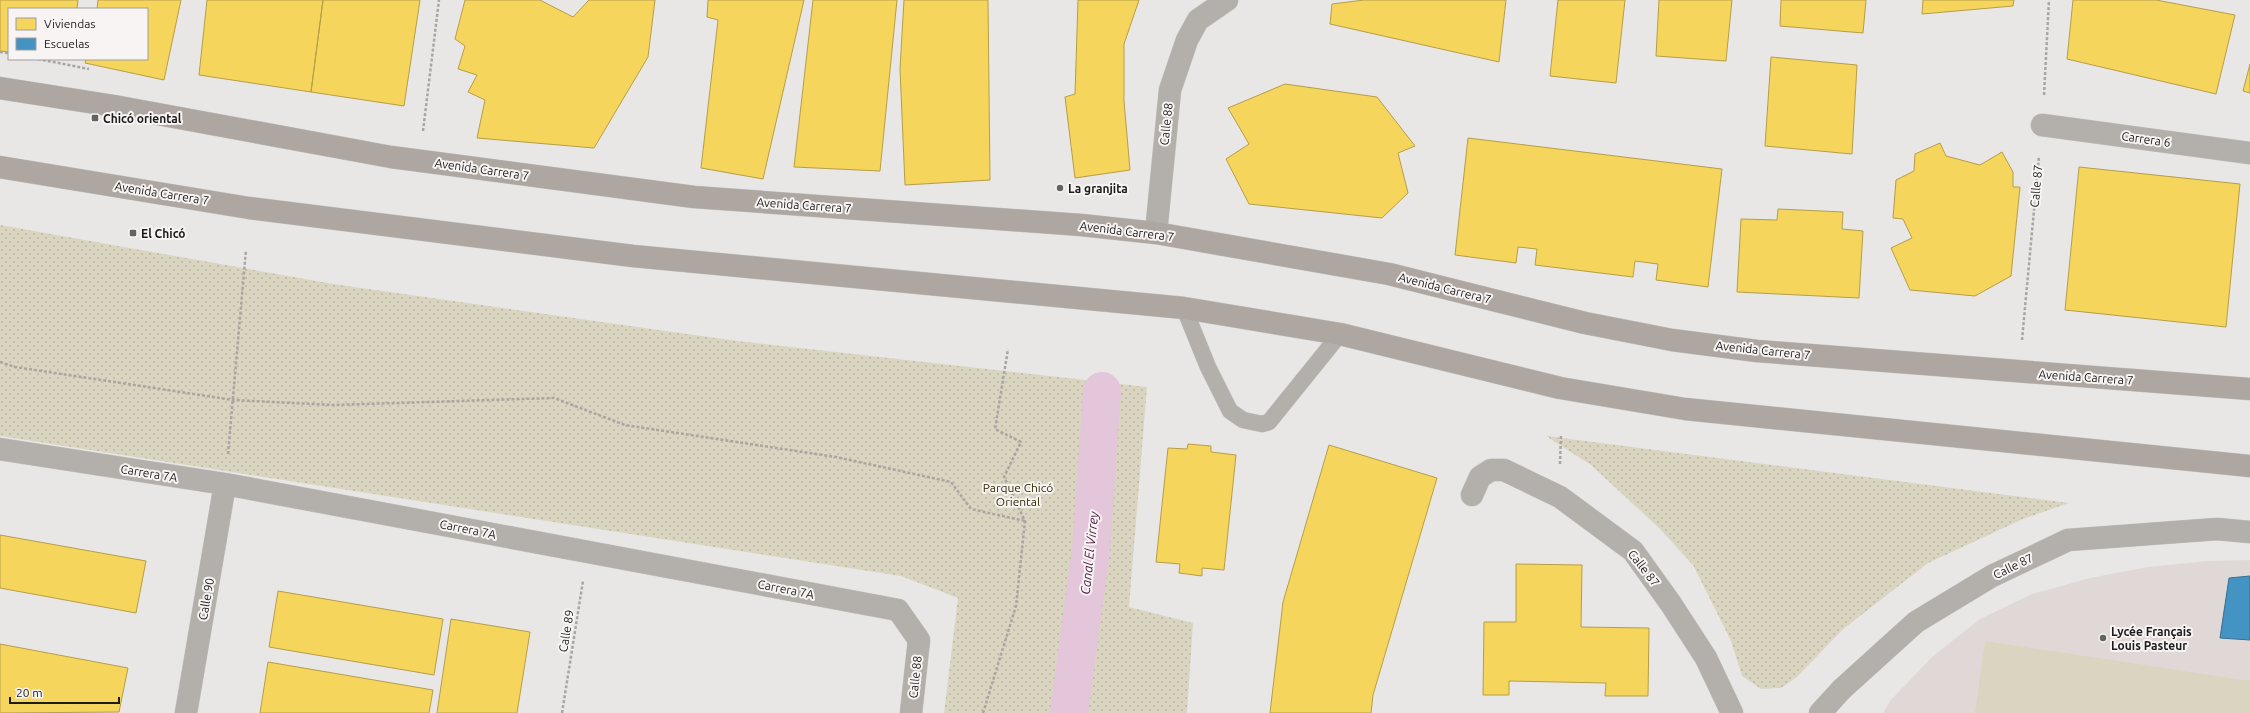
<svg xmlns="http://www.w3.org/2000/svg" width="2250" height="713" viewBox="0 0 2250 713" font-family="Ubuntu,sans-serif">
<style>
.built{fill:#e0d8d6}
.grass{fill:url(#grass-dots)}
.garden{fill:#dad5c0}
.homes{fill:#f6d55c;stroke:#b59e49}
.schools{fill:#4393c3;stroke:#386f91}
.lines{fill:none;stroke-linecap:round;stroke-linejoin:round}
.canal{stroke:#e4c6da;stroke-width:38}
.lane-casing{stroke:#c3c2c2;stroke-width:17}
.street-casing{stroke:#c3c2c2;stroke-width:23}
.primary-casing{stroke:#c3c2c2;stroke-width:23}
.path{stroke:#a8a5a2;stroke-width:2.5;stroke-dasharray:3 2;stroke-linecap:butt}
.lane{stroke:#b3afaa;stroke-width:16}
.street{stroke:#b3afaa;stroke-width:22}
.primary{stroke:#ada6a1;stroke-width:22}
.poi-dot{fill:#646363;stroke:#f7f4f3;stroke-width:1.5}
.labels{text-anchor:middle;dominant-baseline:central;stroke-width:4;stroke-linejoin:round;paint-order:stroke}
.poi-label{font-size:12px;font-weight:bold;fill:#1d1c1c;stroke:#f7f4f3;text-anchor:start}
.street-label{font-size:12px;fill:#1d1c1c;stroke:#f7f4f3}
.park-label{font-size:12px;fill:#332c06;stroke:#f7f4f3}
.water-label{font-size:13px;font-style:italic;fill:#4b1940;stroke:#f7f4f3}
</style>
<defs>
<pattern id="grass-dots" width="8" height="8" patternUnits="userSpaceOnUse"><rect width="8" height="8" fill="#dad5c0"/><path d="M2 2h.1M6 6h.1" fill="none" stroke="#bbb6a4" stroke-width="1.8" stroke-linecap="round"/></pattern>
</defs>
<rect width="100%" height="100%" fill="#e9e7e6"/>
<!-- built -->
<path class="built" d="M2250,560v153h-367l7,-12 42,-44 48,-38 52,-25 58,-16 58,-11 59,-6z"/>
<!-- grass -->
<path class="grass" d="M0,225l333,59 404,57 410,46 -18,220 64,16 -6,90h-243l14,-115 -57,-22 -901,-140z
M1546,436l523,67 -46,16 -95,44 -86,67 -45,47 -16,11 -20,1 -19,-13 -11,-35 -38,-76 -34,-37 -68,-63z"/>
<!-- garden -->
<path class="garden" d="M1985,641l265,40v32h-275z"/>
<!-- homes -->
<path class="homes" d="M0,0h78l-1,9h-68v43l-9,-1z
M98,0h83l-17,80 -79,-17 1,-4h61v-50h-50z
M207,0h116l-12,92 -112,-17z
M323,0h97l-16,106 -93,-14z
M465,0h75l33,17 16,-17h66l-7,57 -54,91 -117,-10 8,-38 -17,-8 9,-17 -19,-6 7,-23 -10,-7z
M708,0h96l-41,179 -62,-11 17,-148 -11,-3z
M813,0h84l-17,171 -86,-4z
M904,0h84l2,180 -85,5 -5,-116z
M1078,0h61l-15,44v57l6,69 -55,8 -10,-81 10,-3z
M1364,0h142l-7,62 -169,-38 2,-20z
M1558,0h67l-9,83 -66,-7z
M1659,0h73l-6,61 -70,-5z
M1781,0h85l-3,33 -83,-7z
M1923,0h91l-1,6 -91,8z
M2073,0h83l79,15 -19,79 -149,-35z
M1771,57l86,8 -5,89 -87,-8z
M2250,64v29l-7,-2z
M1285,84l92,13 38,49 -17,7 10,40 -26,25 -133,-14 -23,-45 23,-15 -21,-36z
M1468,138l254,31 -14,118 -52,-7 2,-16 -23,-3 -2,16 -98,-12 2,-16 -19,-2 -2,16 -61,-8z
M1940,143l6,13 34,9 22,-13 11,20v15h7l-9,89 -36,20 -65,-6 -19,-42 21,-10 -9,-19 -10,-1 3,-38 18,-9 1,-17z
M2079,167l161,17 -14,143 -161,-17z
M1778,209l65,3 -1,17 21,2 -4,67 -122,-6 4,-73 36,1z
M1188,444l23,2v6l25,3 -12,115 -22,-2v8l-23,-3 1,-9 -24,-2 12,-114 19,1z
M1329,445l108,33 -64,217 -2,18h-101l13,-111z
M0,535l146,26 -10,52 -136,-25z
M1516,564l66,1 -1,62 68,1 -1,68h-43l1,-13 -97,-2v14h-26l1,-73h32z
M278,591l165,28 -9,56 -165,-28z
M451,619l79,13 -13,81h-80z
M0,644l128,24 -9,44 -119,1z
M268,662l165,28 -4,23h-169z"/>
<!-- schools -->
<path class="schools" d="M2250,576v64l-30,-2 9,-60z"/>
<g class="lines">
<!-- canal -->
<path class="canal" d="M1069,713l22,-164 11,-158"/>
<!-- lane casing -->
<g class="lane-casing">
<path id="lane" d="M1184,308l24,59 22,44 13,9 19,4 7,-2 71,-88"/>
</g>
<!-- street casing -->
<g class="street-casing">
<path id="street" d="M2042,125l208,28
M1156,233l14,-143 17,-50 11,-20 29,-20
M0,449l225,35 673,126 21,30 -8,73
M1472,495l8,-18 11,-7h13l56,27 73,54 38,53 35,54 26,55
M186,713l39,-229
M1820,713l22,-24 74,-67 76,-46 76,-36 149,-11 33,3"/>
</g>
<!-- primary casing -->
<g class="primary-casing">
<path id="primary" d="M0,88l114,18 277,51 303,40 387,28 75,8 233,41 196,49 87,17 85,11 493,38
M0,167l249,41 384,48 551,52 156,26 220,54 125,21 565,57"/>
</g>
<!-- path -->
<path class="path" d="M0,52l9,1
M38,59l51,10
M2044,95l5,-95
M423,131l16,-131
M2022,340l17,-184
M0,362l15,5 218,33 100,5 221,-7 71,27 211,32 115,25 20,27 54,12
M228,454l18,-204
M1560,464l1,-30
M562,713l21,-132
M983,713l33,-107 9,-85 -21,-44 17,-35 -26,-13 13,-80"/>
<!-- lane -->
<use href="#lane" class="lane"/>
<!-- street -->
<use href="#street" class="street"/>
<!-- primary -->
<use href="#primary" class="primary"/>
</g>
<!-- markers -->
<g class="poi-dot">
<rect x="91" y="114" width="8" height="8" rx="2"/>
<circle cx="1060" cy="188" r="4"/>
<rect x="129" y="229" width="8" height="8" rx="2"/>
<circle cx="2103" cy="638" r="4"/>
</g>
<g class="labels">
<!-- poi labels -->
<g class="poi-label">
<text x="103" y="118">Chicó oriental</text>
<text x="1068" y="188">La granjita</text>
<text x="141" y="233">El Chicó</text>
<text x="2111" y="631">Lycée Français<tspan x="2111" dy="14">Louis Pasteur</tspan></text>
</g>
<!-- street labels -->
<g class="street-label">
<text transform="translate(1166 124) rotate(-84)">Calle 88</text>
<text transform="translate(2146 139) rotate(8)">Carrera 6</text>
<text transform="translate(482 169) rotate(8)">Avenida Carrera 7</text>
<text transform="translate(2036 186) rotate(-85)">Calle 87</text>
<text transform="translate(162 193) rotate(9)">Avenida Carrera 7</text>
<text transform="translate(804 205) rotate(4)">Avenida Carrera 7</text>
<text transform="translate(1127 231) rotate(7)">Avenida Carrera 7</text>
<text transform="translate(1445 288) rotate(14)">Avenida Carrera 7</text>
<text transform="translate(1763 350) rotate(6)">Avenida Carrera 7</text>
<text transform="translate(2086 377) rotate(4)">Avenida Carrera 7</text>
<text transform="translate(149 473) rotate(9)">Carrera 7A</text>
<text transform="translate(468 529) rotate(11)">Carrera 7A</text>
<text transform="translate(2013 566) rotate(-26)">Calle 87</text>
<text transform="translate(1644 568) rotate(52)">Calle 87</text>
<text transform="translate(786 589) rotate(11)">Carrera 7A</text>
<text transform="translate(206 599) rotate(-80)">Calle 90</text>
<text transform="translate(566 631) rotate(-81)">Calle 89</text>
<text transform="translate(915 677) rotate(-84)">Calle 88</text>
</g>
<!-- park labels -->
<g class="park-label">
<text x="1018" y="487">Parque Chicó<tspan x="1018" dy="14">Oriental</tspan></text>
</g>
<!-- water labels -->
<g class="water-label">
<text transform="translate(1089 553) rotate(-84)">Canal El Virrey</text>
</g>
</g>
<!-- legend -->
<rect x="8" y="8" width="140" height="52" fill="#f7f4f3" stroke="#a09e9d"/>
<rect x="16" y="18" width="20" height="12" fill="#f6d55c" stroke="#a09e9d"/>
<text x="44" y="28" font-size="12" fill="#1d1c1c">Viviendas</text>
<rect x="16" y="38" width="20" height="12" fill="#4393c3" stroke="#a09e9d"/>
<text x="44" y="48" font-size="12" fill="#1d1c1c">Escuelas</text>
<!-- scale -->
<path d="M10 697v6h109v-6" fill="none" stroke="#1d1c1c" stroke-width="2"/>
<text x="16" y="697" font-size="12" fill="#1d1c1c" stroke="#f7f4f3" stroke-width="3" paint-order="stroke">20 m</text>
</svg>
